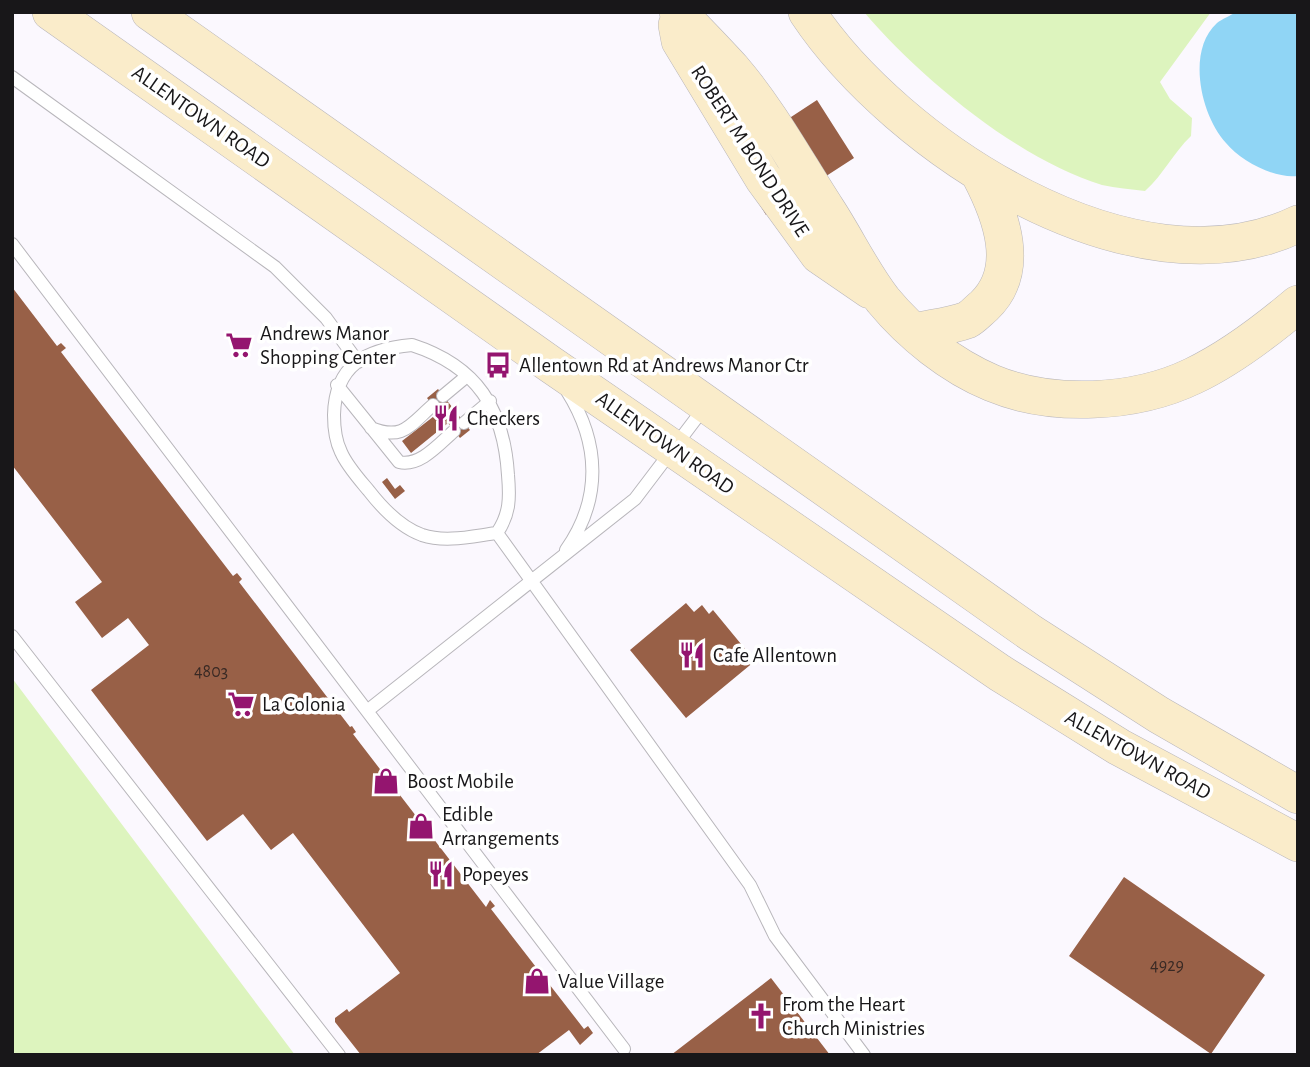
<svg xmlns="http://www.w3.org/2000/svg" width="1310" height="1067" viewBox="0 0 1310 1067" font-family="'Alegreya Sans',sans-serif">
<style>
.green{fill:#ddf4be}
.water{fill:#90d5f5}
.building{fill:#986047}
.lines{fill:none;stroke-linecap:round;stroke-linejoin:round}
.lane-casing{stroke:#b8b6bb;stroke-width:14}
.secondary-casing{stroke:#b8b6bb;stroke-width:38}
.lane{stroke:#fff;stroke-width:12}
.secondary{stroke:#faecca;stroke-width:37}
.labels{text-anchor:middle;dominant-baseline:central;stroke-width:7;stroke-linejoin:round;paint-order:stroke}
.number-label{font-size:18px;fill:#382924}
.street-label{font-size:21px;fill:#181719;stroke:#fff}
.poi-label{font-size:21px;fill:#181719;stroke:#fff;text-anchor:start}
</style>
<rect width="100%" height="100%" fill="#fbf8fe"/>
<!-- green -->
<path class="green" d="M864,12h347l-51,70 10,17 22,19 -1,18c-18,17 -27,38 -46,55 -14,-2 -29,-3 -43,-6 -83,-25 -182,-107 -238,-173z
M12,678l283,377h-283z"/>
<!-- water -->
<path class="water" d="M1236,12h62v164c-24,3 -57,-15 -72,-33 -25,-27 -40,-92 -9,-120 5,-4 13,-7 19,-11z"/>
<!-- building -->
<path class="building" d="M817,100l37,58 -88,57 -36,-58z
M12,287l45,59 4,-3 5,5 -5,4 172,224 4,-3 5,6 -3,3 111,145 2,-1 4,6 -3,2 133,173 4,-7 5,6 -4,3 93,120 4,-3 5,7 -13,12 -11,-15 -33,25h-175l-26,-33v-4l12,-9 2,3 51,-39 -107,-140 -22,17 -28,-36 -36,27 -116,-151 58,-45 -21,-27 -26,20 -27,-36 27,-20 -90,-117z
M438,389l32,41 -10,8 -12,-15 -37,30 -9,-12 36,-28 -11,-15z
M387,478l8,11 5,-4 5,6 -10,8 -13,-17z
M686,603l8,9 8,-7 7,9 4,-4 42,51 -69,57 -56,-68z
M1124,877l141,98 -54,79 -142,-98z
M771,978l59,77h-159z"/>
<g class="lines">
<!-- lane casing -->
<g class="lane-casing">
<path id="lane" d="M12,77l263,190 51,51 32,44
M12,244l612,805
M412,345c65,21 92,64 96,130 2,23 2,39 -11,58 -24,3 -51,10 -75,2 -22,-8 -39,-26 -53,-44 -10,-12 -22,-25 -28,-39 -6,-12 -7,-25 -7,-37 1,-50 32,-66 78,-70z
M337,385l62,77c21,5 40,-18 55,-31
M443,396l24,-20
M464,423l26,-22
M371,428c32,13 39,-3 62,-23
M497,533l253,352 25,51 89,119
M566,550c36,-51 34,-107 1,-159
M12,636l327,419
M367,711l268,-212 69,-91"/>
</g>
<!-- secondary casing -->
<g class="secondary-casing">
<path id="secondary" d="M51,12l499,352 450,309 119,74 179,96
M150,12l881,621 128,82 139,80
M678,12c18,19 37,38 55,58 36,42 64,94 94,140 19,29 35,63 56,90 28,34 68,66 109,83 60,25 143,21 201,-7 38,-18 73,-45 105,-72
M807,12c89,134 327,291 491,212
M677,25l3,16 83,137 56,77 51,35
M914,332c17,-4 37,-6 53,-12 6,-3 12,-10 17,-14 38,-36 17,-91 -4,-131"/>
</g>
<!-- lane -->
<use href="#lane" class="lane"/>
<!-- secondary -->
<use href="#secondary" class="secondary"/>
</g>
<!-- icons -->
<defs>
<g id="supermarket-bare" transform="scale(2.1)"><path d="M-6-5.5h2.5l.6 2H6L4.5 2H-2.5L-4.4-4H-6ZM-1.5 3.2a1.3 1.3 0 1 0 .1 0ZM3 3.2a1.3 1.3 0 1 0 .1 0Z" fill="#94156f" stroke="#fff" stroke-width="2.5" paint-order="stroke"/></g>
<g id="bus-bare" transform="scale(2.1)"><path d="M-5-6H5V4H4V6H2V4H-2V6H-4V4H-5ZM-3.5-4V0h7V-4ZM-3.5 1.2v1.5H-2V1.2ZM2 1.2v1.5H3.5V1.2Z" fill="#94156f" stroke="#fff" stroke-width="2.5" paint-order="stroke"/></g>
<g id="restaurant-bare" transform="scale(2.1)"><path d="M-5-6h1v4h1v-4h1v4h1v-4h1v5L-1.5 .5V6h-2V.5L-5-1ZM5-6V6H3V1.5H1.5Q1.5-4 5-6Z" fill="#94156f" stroke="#fff" stroke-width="2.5" paint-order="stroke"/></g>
<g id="shop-bare" transform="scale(2.1)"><path d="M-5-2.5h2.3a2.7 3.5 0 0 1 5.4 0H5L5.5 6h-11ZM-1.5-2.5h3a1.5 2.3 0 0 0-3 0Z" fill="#94156f" stroke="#fff" stroke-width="2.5" paint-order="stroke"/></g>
<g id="church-bare" transform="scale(2.1)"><path d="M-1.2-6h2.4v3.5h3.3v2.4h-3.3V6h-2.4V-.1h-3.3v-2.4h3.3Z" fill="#94156f" stroke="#fff" stroke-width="2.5" paint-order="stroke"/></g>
</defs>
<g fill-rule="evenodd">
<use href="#supermarket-bare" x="239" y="345"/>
<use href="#bus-bare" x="498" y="365"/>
<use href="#restaurant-bare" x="446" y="418"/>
<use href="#restaurant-bare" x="692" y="655"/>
<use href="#supermarket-bare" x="241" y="704"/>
<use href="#shop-bare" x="386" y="781"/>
<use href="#shop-bare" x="421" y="826"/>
<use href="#restaurant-bare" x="441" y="874"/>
<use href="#shop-bare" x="537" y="981"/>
<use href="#church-bare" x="761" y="1016"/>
</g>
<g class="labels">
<!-- number labels -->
<g class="number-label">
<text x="211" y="672">4803</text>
<text x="1167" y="966">4929</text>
</g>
<!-- street labels -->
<g class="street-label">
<text transform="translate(201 117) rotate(35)">ALLENTOWN ROAD</text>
<text transform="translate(750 151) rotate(57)">ROBERT M BOND DRIVE</text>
<text transform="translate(665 443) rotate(35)">ALLENTOWN ROAD</text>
<text transform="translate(1138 755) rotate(29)">ALLENTOWN ROAD</text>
</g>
<!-- poi labels -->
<g class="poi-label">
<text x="260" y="333">Andrews Manor<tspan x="260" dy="24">Shopping Center</tspan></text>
<text x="519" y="365">Allentown Rd at Andrews Manor Ctr</text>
<text x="467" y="418">Checkers</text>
<text x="713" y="655">Cafe Allentown</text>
<text x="262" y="704">La Colonia</text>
<text x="407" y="781">Boost Mobile</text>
<text x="442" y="814">Edible<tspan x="442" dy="24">Arrangements</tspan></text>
<text x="462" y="874">Popeyes</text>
<text x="558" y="981">Value Village</text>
<text x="782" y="1004">From the Heart<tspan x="782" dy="24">Church Ministries</tspan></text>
</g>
</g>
<!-- border -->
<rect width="1310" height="1067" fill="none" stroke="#181719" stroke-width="28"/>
</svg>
